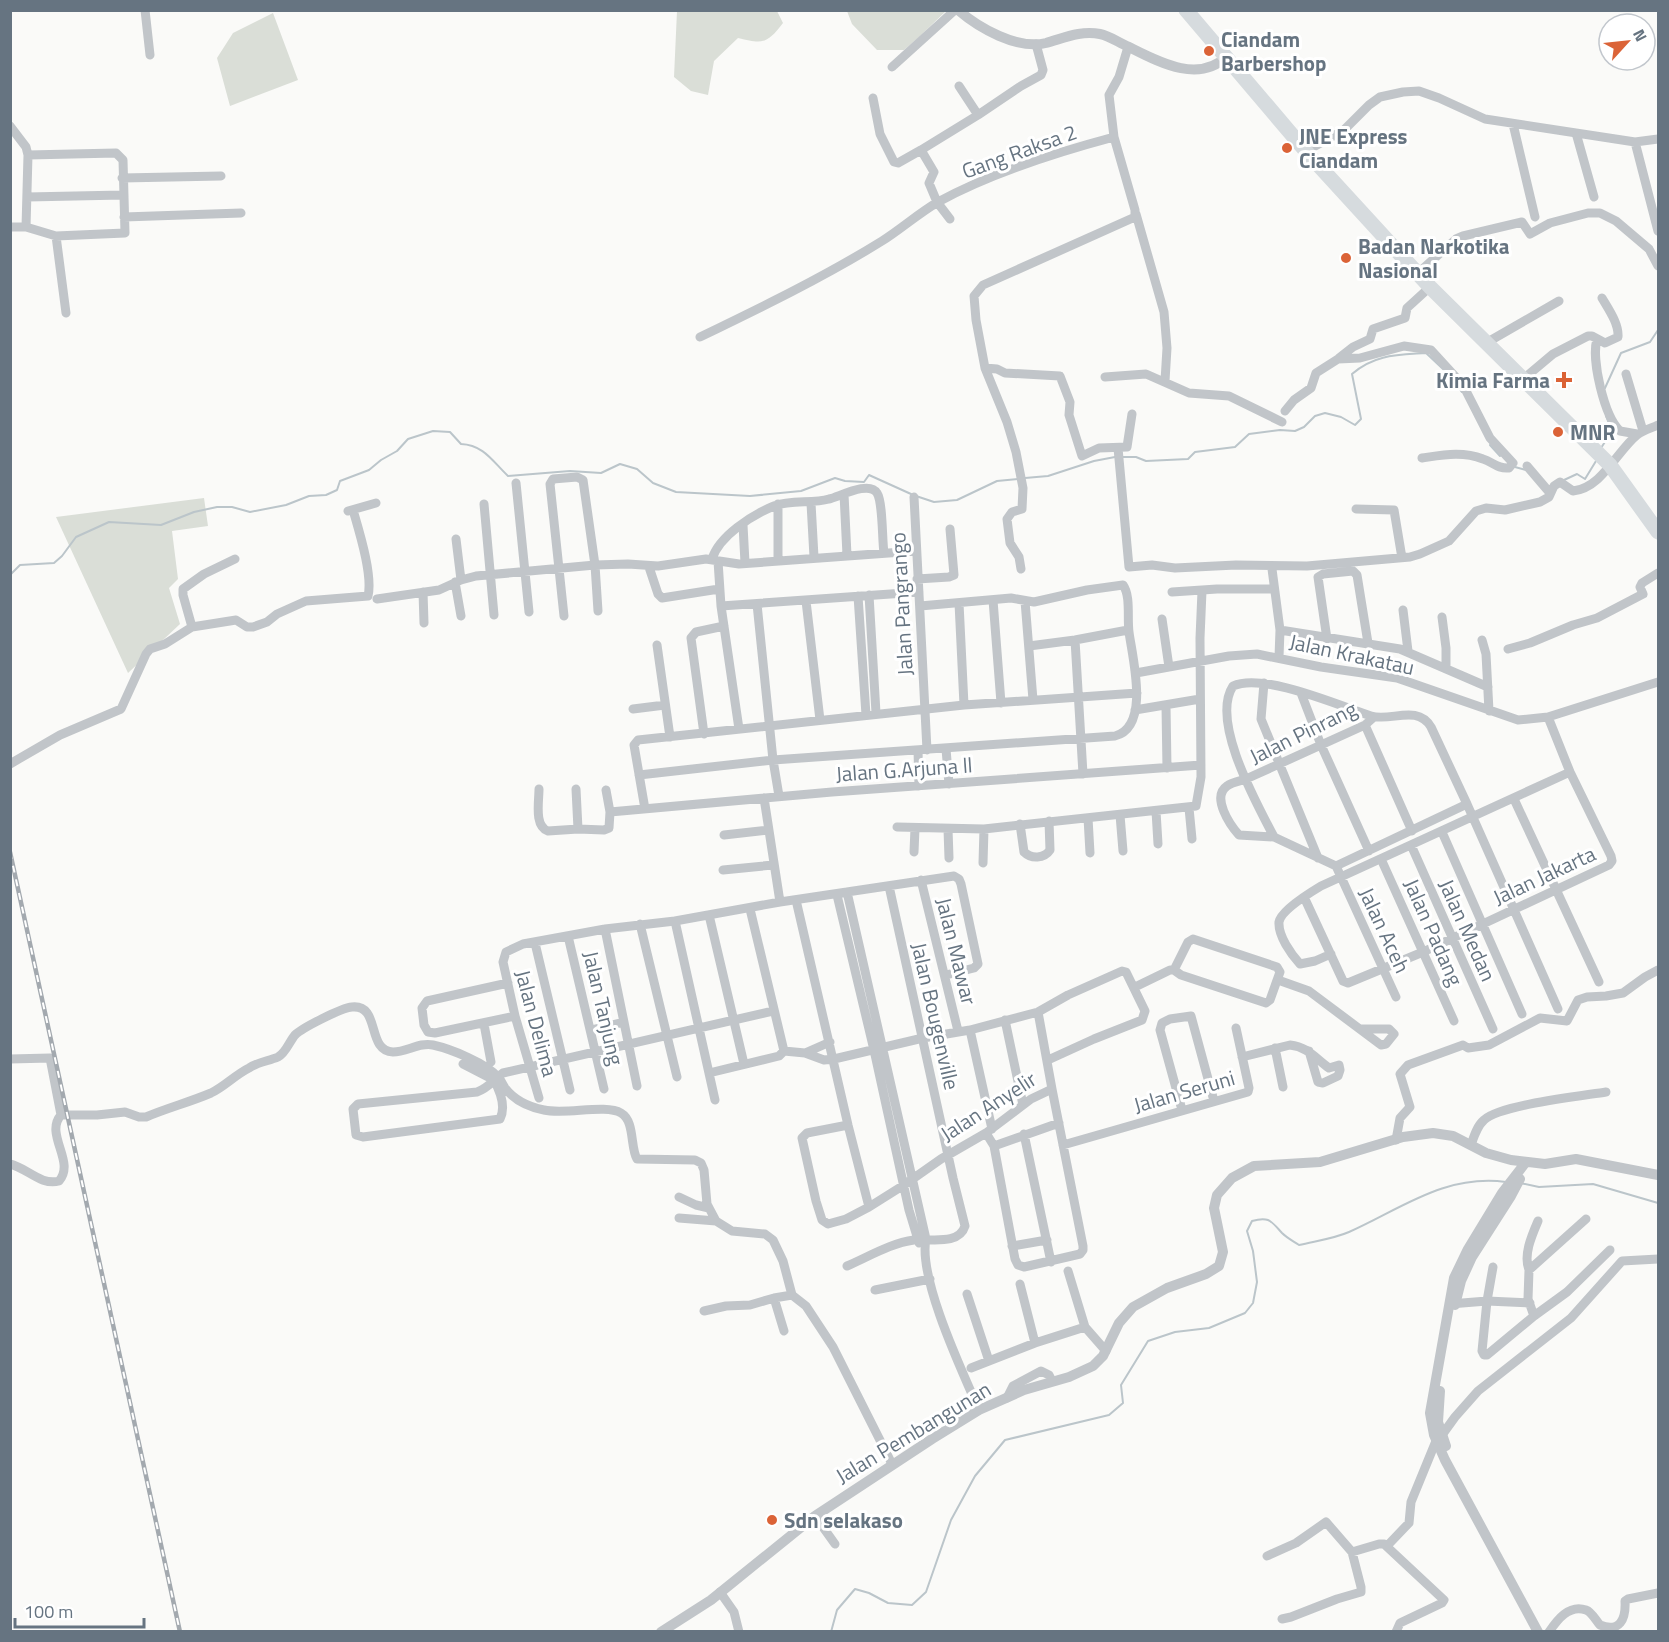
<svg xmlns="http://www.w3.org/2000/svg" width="1669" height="1642" viewBox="0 0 1669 1642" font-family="'Titillium Web',sans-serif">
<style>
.green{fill:#daded7}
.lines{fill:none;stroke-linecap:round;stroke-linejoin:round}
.stream{stroke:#bbc5ca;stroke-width:2}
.minor{stroke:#c1c5c9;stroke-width:9}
.tertiary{stroke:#c1c5c9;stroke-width:10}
.trunk{stroke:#d6dbde;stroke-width:15}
.rail-casing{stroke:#a3a9af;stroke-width:4.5}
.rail{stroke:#fff;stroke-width:2;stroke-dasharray:7;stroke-linecap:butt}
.poi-dot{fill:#db6337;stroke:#fff;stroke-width:2}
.labels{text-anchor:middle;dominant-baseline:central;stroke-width:6;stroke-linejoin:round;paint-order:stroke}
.poi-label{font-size:21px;font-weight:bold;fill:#667481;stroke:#fff;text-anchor:start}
.street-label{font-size:21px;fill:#667481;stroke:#fff}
</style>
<rect width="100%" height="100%" fill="#fafaf8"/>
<!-- green -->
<path class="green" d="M677,11h100l6,12c-16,21 -20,21 -45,15l-24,23 -6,34 -17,-4 -17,-14z
M847,11h99l-27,26 -15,13h-27l-25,-26z
M273,13l25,67 -68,26 -13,-48 16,-25z
M204,498l4,28 -36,5 6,48 -9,9 11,36 -52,49 -72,-156z"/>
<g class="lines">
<!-- stream -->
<path class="stream" d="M1449,376l13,16
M1605,388l16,-35 29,-11 8,-12
M1490,445l10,11
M1601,448l11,-17 -6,-15
M1121,457h15l10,4 42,-2 7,-7 40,-5 14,-13 31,-4 15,1 9,-4 11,-11 10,-3 16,4 14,8 6,-6 -9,-45c23,-20 46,-19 74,-21l17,16
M1515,467l11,3
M1025,478l23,-2 46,-15 21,-4
M1564,480l13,-6 8,5 11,-18
M916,496l18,6 23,-2 40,-19 22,-2
M10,575l10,-10 34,-2 8,-7 14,-19 33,-15 52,3 33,-13 23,-5h15l18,5 36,-7 23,-9 17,-1 11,-5 3,-9 29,-11 12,-10 16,-9 11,-12 25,-8 17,1 11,12c23,1 32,18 47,32l62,-5 31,2 19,-9 17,5 16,14 23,9 74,4 51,-5 34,-13 10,3 19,1 5,-7 42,19
M1520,1183l19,4 54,-3 65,19
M831,1632l6,-22 18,-21 14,4 19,10 24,2 14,-13 25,-72 24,-44 30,-36 104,-25 14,-12 -2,-18 27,-44 27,-9 34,-4 36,-15 8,-10 4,-21 -4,-31 -6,-20 5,-10c17,-5 19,0 30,12 5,5 11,8 17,12 16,-4 34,-6 50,-13 52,-23 95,-58 157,-50"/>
<!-- minor -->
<path class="minor" d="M145,10l5,45
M892,67l63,-57
M959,86l19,29 43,-29 20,-11 2,-5 -7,-26
M873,98l7,36 14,28 4,1 23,-13
M1513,124l22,93
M10,126l16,21 2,8
M1576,133l18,64
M1635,142l23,89
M1306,151l38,-21 25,-25 11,-8 23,-5 16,-1 20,7 46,21 150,23 23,-3
M116,153l7,7 2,73 -69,3 -30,-9 2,-72z
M122,178l99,-2
M27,197l96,-2
M1136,214l28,98 3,36 -2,33
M124,217l117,-4
M950,219l-13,-17 -8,-19 5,-11 -13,-22 57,-35
M10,227h16
M56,236l10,77
M1418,273l38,-34 7,-3 59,-14 8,12 20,-11 38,-10h12l16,8 33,28 9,17
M700,337c62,-30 124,-60 182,-96 19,-12 37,-28 56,-39 51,-28 120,-50 176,-65
M1597,339c-6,20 7,77 23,92l17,3
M1486,343l73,-42
M1339,358l14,-11 17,-8 3,-10 32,-11 2,-10 23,-21
M985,368l12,1 8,4 55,3 10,26 -1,13 13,41 17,-8 28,-1 5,-33
M1626,374l17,57
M1105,377l41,-3 43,19 40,3 53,26
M1522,380l31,-26 35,-18h4l13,7 13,-6c1,-13 -9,-27 -16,-39
M1285,411l9,-11 17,-12 5,-15 22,-14 22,-1 44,-12 27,4 32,35 27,53 23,25 -4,5c-12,1 -16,-6 -26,-9 -21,-8 -40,-4 -61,-1
M1118,448l11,119 23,-2 23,3 61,-3 71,1 103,-9 10,-3 29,-13 27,-30 10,-3 19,2 35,-8 9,-5 5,-11 6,-4 13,9c29,-3 44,-40 64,-56 6,-5 15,-7 21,-10
M1527,466l23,27
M516,483l13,129
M844,494l3,61
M914,497l13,253
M811,503l3,54
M484,504l10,111
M778,504v57
M1356,509l38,1 8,48
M348,511l28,-8
M743,525l2,38
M456,539l5,41
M712,559c7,-23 40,-44 62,-53 17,-7 38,-2 55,-7 10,-2 40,-19 48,-6 6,9 5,47 7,60
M718,561l3,45 18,123
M649,567l9,27 4,4 57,-9
M1021,569l-2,-12 -9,-14 -3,-24 5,-7 10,-3 1,-21 -7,-36 -9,-30 -22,-54 -9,-48 -2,-24 9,-11 152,-68v-7l-21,-73 -5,-42 10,-18 9,-30
M1272,569l8,61 -1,27
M917,579l32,-2 5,-2 -4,-46
M455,582l6,34
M423,592l1,31
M1172,592l45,-3h57
M869,595l7,118
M858,596l8,119
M377,599l62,-9 22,-10 15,-4 119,-11 33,-1 30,2 48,-7 33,5 177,-13
M993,600l8,103
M806,601l14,119
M1025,601l8,99
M959,603l5,102
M757,604l16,156 6,36
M721,606l198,-14
M1403,610l5,41
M564,616l-14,-132 3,-5 24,-2 6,3 12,85 3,46
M1442,617l4,31v20
M1162,619l7,48
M192,627l-9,-32v-6l21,-15 31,-15
M1280,630l120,19 88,38
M1327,639l-9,-62 5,-3 30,-3 4,4 11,68
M1075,640l8,134
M1482,640l4,14 3,57
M657,645l13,92
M1029,646l46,-6 53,-10
M1508,649l22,-6 43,-18 24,-7 46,-24 -3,-7 2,-4 16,-10
M1136,673l93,-17 28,-2 64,13 76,11 121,42 30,-3 110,-35
M1264,683l-3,36 57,139
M1301,693l20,52 48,106
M1166,706l1,62
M633,709l32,-4
M1135,710l65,-11
M1374,717l-9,8 -119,54c-6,2 -14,3 -19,7 -16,11 3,39 12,49l35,2 62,29 60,131
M1365,725l47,106
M704,734l-13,-96 5,-6 28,-6
M946,749l3,35
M918,750l1,36
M10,764l50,-29 61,-26 25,-55 4,-5 15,-5 27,-17 44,-7 11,7h6l14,-5 10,-8 29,-13 62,-5c5,-21 -9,-65 -15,-86
M639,775l134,-15 342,-24c36,-9 17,-80 14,-104 -2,-14 2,-36 -6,-47l-36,5 -53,12 -23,-4 -91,8
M539,789c0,13 -5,37 9,42l30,-2 26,1 5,-2 1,-16 -4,-22
M576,789l2,40
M764,798l16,104
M1514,799l85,183
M1189,808l3,31
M645,809l-11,-64 4,-5 326,-35 173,-12
M1156,811l2,33
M610,812l222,-20 369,-27
M1120,815l3,36
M1088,818l2,35
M1020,824l4,28c7,7 20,7 26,-2l-1,-29
M897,827l87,2 212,-23 5,-29 -1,-139 2,-47
M948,829l1,29
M1442,832l80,182
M724,835l44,-5
M1274,837c-17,-33 -64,-116 -41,-151 30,-14 107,20 138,30 20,6 46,-12 60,11l36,77
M1411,845l82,184
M914,852l1,-24
M1381,859l73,162
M983,863l1,-34
M1336,866l131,-62 91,205
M723,870l50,-5
M921,880l37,151
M847,892l79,347c-8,39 36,132 53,171
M837,895l37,155 35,160 10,33
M1304,897l39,84 5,2 75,-31 186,-87 3,-4 -1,-5 -41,-84 -22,-55
M796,900l52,225 21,82
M750,909l34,142
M709,915l35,149
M675,921l40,179
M640,924l37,153
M605,929l32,157
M568,936l36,153
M535,943l35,147
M1331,954l-16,7 -15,3c-9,-10 -22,-28 -21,-42 2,-12 32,-30 42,-36l249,-114
M1278,980l31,11 72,54 5,-1 8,-10 -5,-5h-27
M508,983l-81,18 -5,7 2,17 4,7 7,1 80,-17
M1135,987l35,-17h4l14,-28 5,-3 84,28 3,5 -10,28 -4,3 -85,-28 -7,-5
M1005,1020l18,85
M484,1024l7,38
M591,1030l33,-8
M970,1030l22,99
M1275,1048l8,39
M805,1053l25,-11
M1242,1057l48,-12c18,2 25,13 39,23l10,-3 1,5 -2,6 -15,7 -5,-1 -9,-31
M10,1059l40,-1 11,57
M463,1064l31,16c6,11 12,27 6,39l-137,18 -7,-2 -3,-26 5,-5 119,-12c12,-4 16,-12 26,-19l270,-62
M709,1073l70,-17 5,-5 21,2 19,7 10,-1 89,-21 47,-8 68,-18 30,-17 54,-24 4,1 19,39 -3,9 -48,19 -46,21
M539,1098l-24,-82 -12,-54 3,-10 17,-8 82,-15 70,-8 105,-19 174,-26 5,3 2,5 17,80 -4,4 -28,7
M1182,1110l-22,-80 2,-7 8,-4 21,-3 23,85
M848,1125l-41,8 -5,5 14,63 6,19 6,4 18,-5 23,-12 35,-22 37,-26 45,-26 45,-34 21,-10 -14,-77
M986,1133l8,13 21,113 3,6 6,2 56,-13 3,-4v-4l-31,-157
M1024,1134l27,128
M1396,1140l4,-22 10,-11 -10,-33 8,-9 55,-20 5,3 21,-3 51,-27 27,3 11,-21 9,-3 19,-1 17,-3 22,-16 13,-7
M1063,1145l185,-53 1,-4 -13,-60
M1471,1145c3,-9 6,-19 13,-25 16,-15 97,-24 122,-28
M994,1146l65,-23
M10,1164c17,4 31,22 49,17 17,-19 -15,-47 2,-66h36l28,-3 14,5h7c21,-9 44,-15 65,-24 13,-6 24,-18 38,-25 9,-6 20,-7 29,-11 8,-4 11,-15 17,-22 7,-7 46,-27 57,-28 29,-3 14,44 41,45 14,0 26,-10 40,-7 18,4 53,18 65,32 3,3 5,8 7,11 10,13 24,19 39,22 21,5 62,-6 77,3 14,8 9,34 16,46l58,1 6,3 3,7 3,34 9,17 16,10 33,3 8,6 10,21 9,34 14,11 27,41 59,117
M679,1197l17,8 13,3
M679,1218l37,3
M1012,1246l35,-6
M847,1266c21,-9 44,-23 67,-26 15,-2 45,6 51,-14l-12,-48 -64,-292
M1493,1267l-6,34 -5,50 2,4h3l47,-39 33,-24 43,-42
M1529,1270c-6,-15 3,-35 9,-49
M1068,1271l17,56
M1020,1284l15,59
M875,1290l55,-11
M967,1294l22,67
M774,1298l10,33
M1450,1304l37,-3 43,2
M704,1311l22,-5 24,-1 24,-7 18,-3
M1534,1316l-6,-17 1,-29 57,-51
M971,1368l64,-25 50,-16 21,24
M1007,1398l6,-12 28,-15 8,4 3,6
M1442,1435l13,-18 23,-26 93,-73 51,-57 36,-2
M815,1516l20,28
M1387,1546l22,-23 2,-21 25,-61
M1267,1556l29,-13 30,-21 26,30 27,-8h5l60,56 -2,3 -42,20 -4,9
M720,1592l14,20 5,20
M1282,1619l9,-2 46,-18 24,-7v-5l-9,-35
M1549,1632c8,-12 20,-28 37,-22 6,2 10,11 14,15 20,8 26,-6 25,-24l3,-2 30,-6"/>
<!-- tertiary -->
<path class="tertiary" d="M958,10c21,18 59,40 88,33 18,-5 35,-13 54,-9 10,2 19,9 29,13 30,15 70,37 98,9
M1526,1162l-24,31 -34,56 -14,29 -24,135 4,22 11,25 93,172
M1455,1305l6,-24 11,-24 39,-61 9,-17
M1440,1391l-2,31 8,24
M661,1632l50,-32 104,-84 117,-77 47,-29 45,-20 45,-13 24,-11 10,-10 16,-33 14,-16 34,-19 39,-14 13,-8 4,-14 -9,-44 3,-13 15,-17 22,-12 66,-4 83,-25 30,-4 20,3 33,17 25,7 34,4 31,-5 82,16"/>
<!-- trunk -->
<path class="trunk" d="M1186,10l124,146 120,131 180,178 48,67"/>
<!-- rail casing -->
<g class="rail-casing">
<path id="rail" d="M10,852l170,780"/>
</g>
<!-- rail -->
<use href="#rail" class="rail"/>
</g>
<!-- markers -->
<g class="poi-dot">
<circle cx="1209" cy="51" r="6"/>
<circle cx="1287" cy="148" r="6"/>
<circle cx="1346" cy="258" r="6"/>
<path d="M1561 371h6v6h6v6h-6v6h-6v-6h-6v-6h6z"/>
<circle cx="1558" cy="432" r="6"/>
<circle cx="772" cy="1520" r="6"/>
</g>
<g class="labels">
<!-- poi labels -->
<g class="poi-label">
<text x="1221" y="39">Ciandam<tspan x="1221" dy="24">Barbershop</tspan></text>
<text x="1299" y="136">JNE Express<tspan x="1299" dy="24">Ciandam</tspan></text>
<text x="1358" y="246">Badan Narkotika<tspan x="1358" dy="24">Nasional</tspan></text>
<text x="1550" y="380" text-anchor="end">Kimia Farma</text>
<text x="1570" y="432">MNR</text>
<text x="784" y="1520">Sdn selakaso</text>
</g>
<!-- street labels -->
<g class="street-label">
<text transform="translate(1019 151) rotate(-20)">Gang Raksa 2</text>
<text transform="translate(901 604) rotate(-93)">Jalan Pangrango</text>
<text transform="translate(1352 654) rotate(12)">Jalan Krakatau</text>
<text transform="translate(1303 732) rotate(-26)">Jalan Pinrang</text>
<text transform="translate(904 769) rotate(-4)">Jalan G.Arjuna ll</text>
<text transform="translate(1544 875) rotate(-25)">Jalan Jakarta</text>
<text transform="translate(1385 930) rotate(65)">Jalan Aceh</text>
<text transform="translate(1468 930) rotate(66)">Jalan Medan</text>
<text transform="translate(1434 932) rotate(66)">Jalan Padang</text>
<text transform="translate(957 951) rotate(76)">Jalan Mawar</text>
<text transform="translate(604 1008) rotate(77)">Jalan Tanjung</text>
<text transform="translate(936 1016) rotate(77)">Jalan Bougenville</text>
<text transform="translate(537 1023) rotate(75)">Jalan Delima</text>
<text transform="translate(1184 1091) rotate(-16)">Jalan Seruni</text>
<text transform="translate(988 1106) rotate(-33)">Jalan Anyelir</text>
<text transform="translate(913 1432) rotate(-31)">Jalan Pembangunan</text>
</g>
</g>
<!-- border -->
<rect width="1669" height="1642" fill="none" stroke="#667481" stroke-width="24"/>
<!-- north arrow -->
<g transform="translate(1627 42) rotate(63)"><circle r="28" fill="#ffffff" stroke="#c2c7cd" stroke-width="1.5"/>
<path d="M0-4.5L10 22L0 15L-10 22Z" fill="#db6337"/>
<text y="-9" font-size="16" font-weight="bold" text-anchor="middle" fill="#667481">N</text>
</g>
<!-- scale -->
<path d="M15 1618v9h129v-9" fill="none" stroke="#667481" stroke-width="3"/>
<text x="24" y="1618" font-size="18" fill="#667481" stroke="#ffffff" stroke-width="4.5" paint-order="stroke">100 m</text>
</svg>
